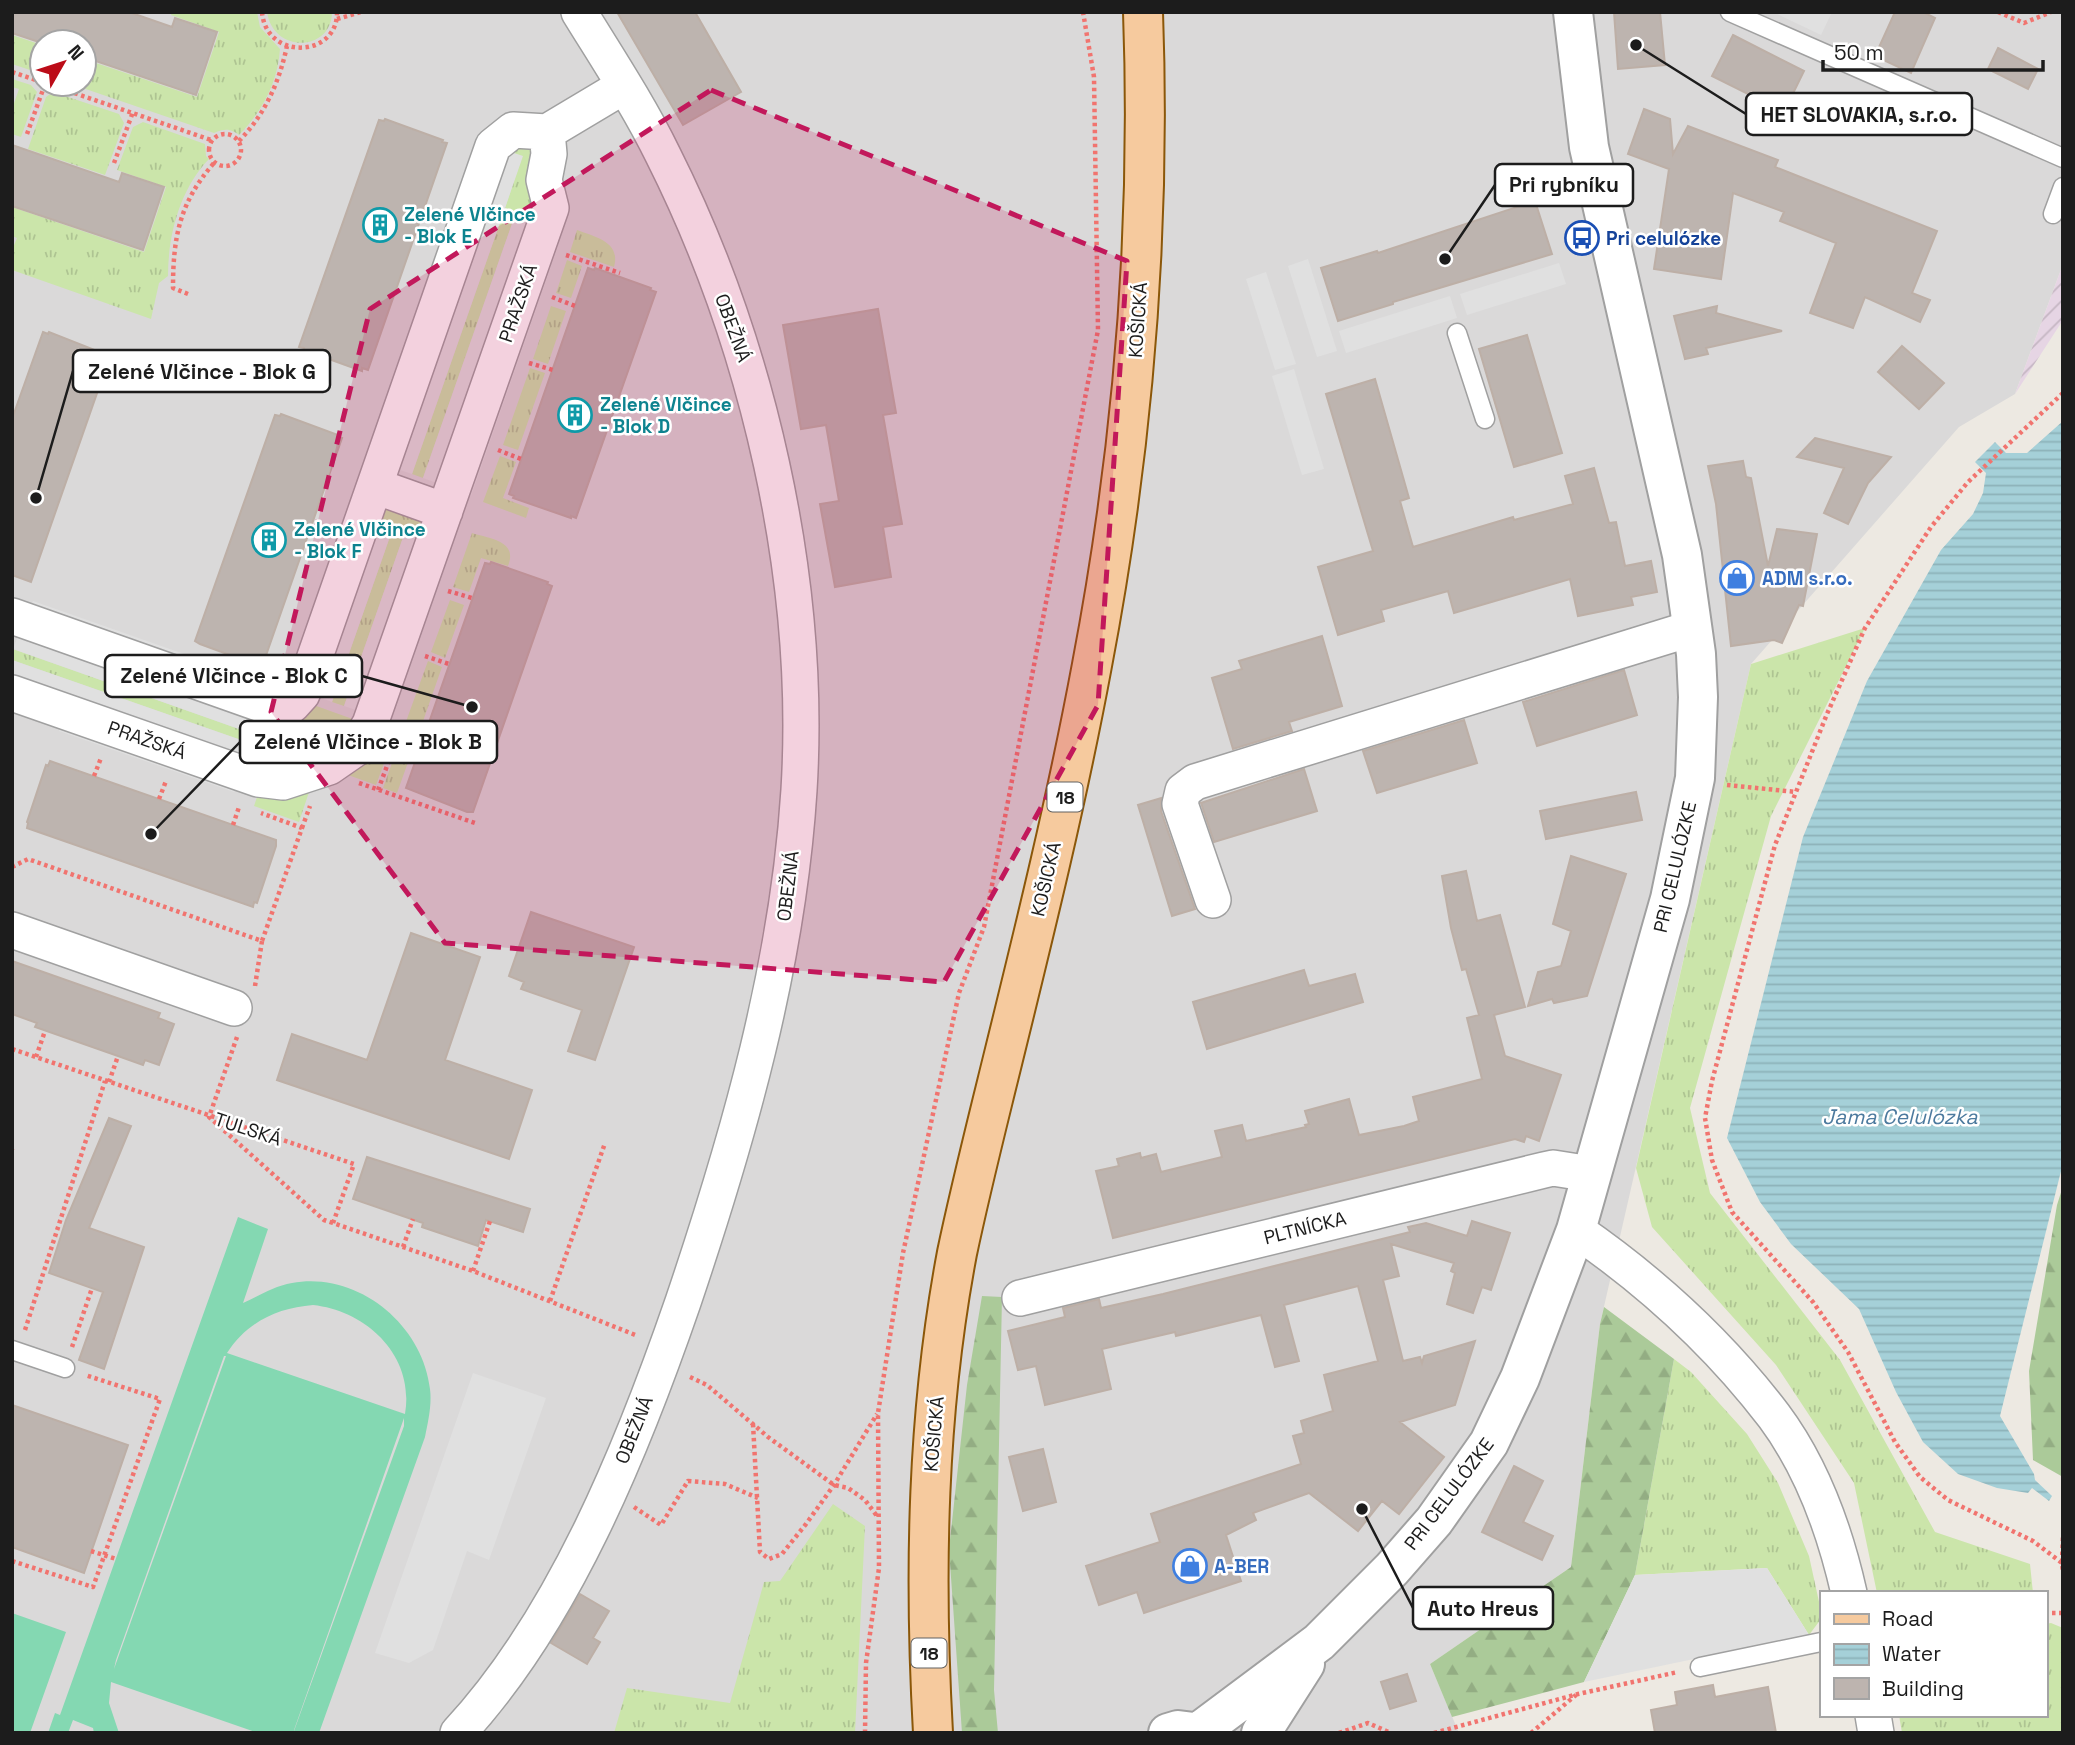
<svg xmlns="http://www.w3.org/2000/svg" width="2075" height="1745" viewBox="0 0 2075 1745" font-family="'Space Grotesk',sans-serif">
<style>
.residential{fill:#dad9d9;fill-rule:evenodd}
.industrial{fill:url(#industrial-furrows)}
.grass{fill:url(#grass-tufts)}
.forest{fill:url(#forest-firs)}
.pitch{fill:#84d8b2;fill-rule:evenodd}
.parking{fill:#e0e0e0}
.water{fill:url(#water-rules)}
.building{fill:#bdb4af;stroke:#bdafa6;stroke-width:2}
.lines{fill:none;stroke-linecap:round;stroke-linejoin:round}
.service-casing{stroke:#a0a0a0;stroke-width:21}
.minor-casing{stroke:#a0a0a0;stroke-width:38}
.tertiary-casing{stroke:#a0a0a0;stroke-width:42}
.primary-casing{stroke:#8b5709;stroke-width:42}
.path{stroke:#f1746f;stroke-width:4.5;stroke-dasharray:3.5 3.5;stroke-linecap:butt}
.service{stroke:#fff;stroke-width:18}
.minor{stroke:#fff;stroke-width:35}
.tertiary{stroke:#fff;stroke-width:38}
.primary{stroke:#f6ca9e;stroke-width:38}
.marked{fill:#c2185b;fill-opacity:0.2;stroke:#c2185b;stroke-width:5;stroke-dasharray:14 9;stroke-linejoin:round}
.labels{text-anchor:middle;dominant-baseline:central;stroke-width:5;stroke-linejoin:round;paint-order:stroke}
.shield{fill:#fff;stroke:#606060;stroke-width:2}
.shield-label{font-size:18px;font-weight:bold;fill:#1c1c1c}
.culture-label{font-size:19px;font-weight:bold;fill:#0d838f;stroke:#fff;text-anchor:start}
.transit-label{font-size:19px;font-weight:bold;fill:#164399;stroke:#fff;text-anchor:start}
.street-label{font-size:19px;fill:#1c1c1c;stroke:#fff}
.shop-label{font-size:19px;font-weight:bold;fill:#366cbe;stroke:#fff;text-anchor:start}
.water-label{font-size:21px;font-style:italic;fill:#4c7a9e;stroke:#fff}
.leader{fill:none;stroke:#1c1c1c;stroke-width:2.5}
.callout-dot{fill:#1c1c1c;stroke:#fff;stroke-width:2.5}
.callout{fill:#fff;stroke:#1c1c1c;stroke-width:2.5}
.callout-label{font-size:21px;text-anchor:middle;font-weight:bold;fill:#1c1c1c}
</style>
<defs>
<pattern id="industrial-furrows" width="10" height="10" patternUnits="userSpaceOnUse" patternTransform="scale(1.75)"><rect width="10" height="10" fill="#e6d5e4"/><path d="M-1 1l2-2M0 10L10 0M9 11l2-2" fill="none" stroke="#c5b6c3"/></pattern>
<pattern id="grass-tufts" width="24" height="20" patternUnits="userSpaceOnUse" patternTransform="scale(1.75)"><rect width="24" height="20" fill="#cbe5aa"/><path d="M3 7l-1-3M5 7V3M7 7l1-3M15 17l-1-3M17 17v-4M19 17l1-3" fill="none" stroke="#aec492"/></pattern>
<pattern id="forest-firs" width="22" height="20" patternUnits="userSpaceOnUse" patternTransform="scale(1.75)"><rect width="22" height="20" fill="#abca99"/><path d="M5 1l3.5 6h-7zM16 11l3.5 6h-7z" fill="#93ad83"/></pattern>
<pattern id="water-rules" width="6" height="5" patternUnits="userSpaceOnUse" patternTransform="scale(1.75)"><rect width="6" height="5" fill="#a5d0d8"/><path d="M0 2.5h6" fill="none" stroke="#8db2b9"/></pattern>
</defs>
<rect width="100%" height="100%" fill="#ede9e2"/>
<!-- residential -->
<path class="residential" d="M12,12h2051v252l-48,130 -56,33 -208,237 -151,660 -29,243 -141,97 29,69h-1447zM42,42h42v42h-42z"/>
<!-- industrial -->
<path class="industrial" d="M2063,264v56l-48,74z"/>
<!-- grass -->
<path class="grass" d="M172,12h85l3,15 20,22c-2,33 -18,63 -41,86 -10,-7 -14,-6 -25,-2l-143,-49h13v-25l113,38 22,-65 -48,-17z
M267,12h65c0,40 -59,42 -65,0z
M12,35l30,10v29l-30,-10z
M12,79l19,6 6,7 -16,45 -9,-3v-25l7,-20 -7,-2z
M53,92l66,22 5,9 -19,52 -77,-26 18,-52z
M143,122l62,22 1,12 3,3c-29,30 -41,76 -41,117l-9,7 -8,36 -139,-49v-20l5,-12 -5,-2v-29l132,45 22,-65 -49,-17 16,-43z
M522,145l16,5 -1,69 -32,-11 17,-51 -20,-8z
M503,214l11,4 -91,260 -11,-4z
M577,230c19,7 44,12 37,37l-44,-15z
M567,260l15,6 -11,32 -15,-5z
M551,306l15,5 -18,53 -15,-5z
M530,368l15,5 -27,77 -15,-5z
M500,456l16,6 -13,36 26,10 -3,10 -43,-16z
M384,506l41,11 3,16 -21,-7 -63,180 -12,-4 62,-177 -21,-8z
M472,533c19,6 46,8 36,33l-27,-8 -12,34 -16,-5z
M450,600l14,5 -19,53 -14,-6z
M1865,628l-94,188 -81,292 20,85 130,167 95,172 95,32 3,29h-156l-23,-110 -78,-118 -124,-138 -16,-59 115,-504z
M13,649l254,90 -3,9 -252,-88z
M428,661l14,6 -27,77 -15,-6z
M308,703l53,19 -15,20 -52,24 7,-24 -22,-7 4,-14z
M378,738l14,4 -16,43 -28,-10 -39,17 -10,30 -45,-16 4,-12z
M397,749l14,5 -14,39 -14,-5z
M1674,1359l17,13 56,62 31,49 31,73 12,55v8l-12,16 -42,-67 -132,7z
M833,1504l32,22 -10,207h-241l13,-45 103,15 34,-121 16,-1z
M2051,1623l12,5v105h-161l-3,-18h146v-91z"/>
<!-- forest -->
<path class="forest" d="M2063,1186v291l-30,-17 -4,-89 28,-166z
M982,1296l20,1 -8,393 4,43h-36l-13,-184 18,-164z
M1604,1307l70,52 -39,216 -51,107 -132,35 -22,-53 141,-97 29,-243z"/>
<!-- pitch -->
<path class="pitch" d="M238,1217l30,12 -25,74c16,-7 31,-17 49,-20 66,-12 131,42 138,106 2,16 -2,33 -5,48l-106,296h-61l-147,-51 -2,21 10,30h-25l-1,-5 -20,-8 -5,13h-20l7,-20 5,2zM313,1305c54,6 102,51 92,109l-178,-61c20,-31 50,-45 86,-48zM224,1356h2l-112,313 2,-9zM404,1418v8l-110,305v-1z
M12,1613l54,19 -36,101h-18z"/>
<!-- parking -->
<path class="parking" d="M1773,12h59l-11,23z
M502,149l21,7 -18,52 -21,-7z
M481,207l22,7 -91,260 -21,-7z
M514,218l21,8 -90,260 -22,-8z
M548,242l10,4 -87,250 -10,-4z
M1308,259l29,92 -20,6 -29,-91z
M1559,263l7,21 -99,31 -7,-21z
M1266,272l30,92 -21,6 -29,-91z
M1450,296l7,22 -111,35 -7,-22z
M1294,369l30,100 -22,6 -30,-99z
M373,517l21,8 -62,177 -21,-8z
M407,526l21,7 -63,180 -21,-7z
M33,601l225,79 -3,10 -225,-79z
M21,628l254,90 -8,21 -254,-90z
M12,660l252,88 -7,21 -245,-85z
M62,721l175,62 -3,9 -175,-61z
M473,1373l73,25 -57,162 -22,-9 -34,99 -24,13 -34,-10z
M1767,1568l42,67 -225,47 51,-107z"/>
<!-- water -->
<path class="water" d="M2063,421v742l-63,253 34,58 1,6 17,16 -3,5 -17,-13 -4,5 -31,-5 -39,-14 -35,-32 -27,-50 -37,-83 -68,-65 -31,-42 -33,-64 76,-301 64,-156 74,-131 32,-36 10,-21 3,-20 -11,-11 20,-20 11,11h21z"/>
<!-- building -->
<path class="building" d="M12,12h117l43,15 3,-9 42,14 -21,63 -112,-38v-15l-42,1 -30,-10z
M617,12h78l46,80 -58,33z
M1614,12h46l5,53 -47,4z
M1895,12h28l12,6 -24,55 -36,-17z
M1733,35l71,36 -20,41 -72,-36z
M1998,48l40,21 -10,20 -40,-20z
M1644,109l26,10 3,35 15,-28 90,34 -3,7 162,64 -25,62 18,7 -10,22 -55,-25 -12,31 -43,-15 26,-70 -56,-22 4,-9 -51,-19 -12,86 -67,-10 15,-100 -41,-15z
M385,119l58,21 -1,2 5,1 -79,227 -6,-2v3l-58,-21v-2l-5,-1 80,-227 5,1z
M12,145l107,37 3,-9 42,14 -21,63 -131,-44z
M1535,201l17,53 -159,48v2l-55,17 -17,-53 56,-17 1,2z
M588,268l6,2 1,-2 56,20 -1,2 6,2 -80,226 -5,-2v2l-58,-20 1,-2 -5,-2z
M1717,306l-1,7 66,18 -76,17 2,6 -23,5 -11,-43z
M878,309l18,104 -13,2 19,109 -19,3 8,50 -56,10 -15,-83 19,-3 -13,-76 -25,4 -18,-104z
M43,332l5,2 1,-2 61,24 -79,226 -19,-7v-156z
M1527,335l35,118 -48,14 -35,-118z
M1902,346l42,37 -25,26 -41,-37z
M1375,379l34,119 -9,3 13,46 100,-30 1,3 59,-16 -8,-28 29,-8 15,55 7,-1 9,44 26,-5 6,31 -26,5 2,8 -55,11 -8,-37 -116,34 -6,-22 -67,19 3,11 -46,14 -20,-68 55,-16 -47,-157z
M281,414l57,21 -1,2 5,1 -79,226 -5,-2 -1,3 -57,-21 -5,-3 80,-226 5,1z
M1815,438l76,19 -23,26 -20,41 -24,-11 20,-45 -47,-11z
M1743,461l3,16 5,1 17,88 9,-37 40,5 -14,72 -4,-1 -17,38 -8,-3 -43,6 -15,-142 -8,-38z
M491,562l57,20 -1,2 5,2 -79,226h-6l-61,-24 79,-225 5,1z
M1322,636l20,70 -53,16 3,9 -59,18 -21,-71 30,-9 -3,-8z
M1624,670l13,45 -100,31 -14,-44z
M1464,720l13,43 -100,30 -14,-42z
M50,761l226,79v6l-19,57 -3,-1 -1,5 -226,-79 1,-5 -1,-1 19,-57 2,1z
M1304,769l13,42 -103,31 -13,-39z
M1636,792l6,28 -96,19 -6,-28z
M1161,798v13l34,98 -23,7 -34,-111z
M1571,856l55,18 -39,122 -33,7 -2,-4 -24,7 10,-34 23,-6 10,-35 -18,-7z
M1466,871l11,50 23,-6 25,92 -31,8 11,41 56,19 -22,66 -13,-5 -2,6 -9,-3 -402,99 -17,-67 23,-5 -2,-7 23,-6 1,5 15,-4 5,18 61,-15 -7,-26 27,-6 4,16 60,-14 -1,-2 4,-1 -4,-13 44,-12 10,36 45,-9 15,-5 -6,-24 69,-18 -15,-61 12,-3 -13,-46 -4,1 -11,-42 -9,-52z
M531,912l103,35 -39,113 -27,-9 14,-41 -61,-21 3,-7 -15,-6z
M411,933l69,24 -35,103 87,30 -23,69 -232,-79 15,-46 75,26z
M12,961l148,52 -2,5 16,6 -15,41 -14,-5 -2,5 -25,-9 -83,-29 2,-4 -25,-9z
M1304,970l5,16 46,-12 8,28 -156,47 -14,-47z
M109,1118l22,8 -42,102 55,19 -40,122 -25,-9 24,-68 -54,-19 17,-53z
M367,1157l163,52 -7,23 -37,-12 -8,26 -56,-19 1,-4 -70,-24z
M1472,1221l38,12 -19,57 -9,-3 -9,26 -26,-9 8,-31 -4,-2 3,-8 -63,-19 8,32 -16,4 20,81 17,-4 2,6 2,-7 51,-15 -20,64 -55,17 44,35 -45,57 -17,-13 -24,30 -49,-38 -56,20 3,7 -30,15 15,46 -97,32 -7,-21 -38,13 -13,-39 74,-24 -9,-28 150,-50 -8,-28 11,-3 -3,-12 32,-10 -9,-36 54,-14 -20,-75 -74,19 15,56 -24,6 -14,-52 -85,21 -1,-4 -73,17 9,40 -66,16 -9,-39 -18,4 -10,-39 57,-14 -2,-9 36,-9 2,9 62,-14 247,-62 -2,-5 18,-4 41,13z
M12,1405l116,40 -44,128 -72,-26z
M1043,1449l13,53 -33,9 -14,-54z
M1514,1466l29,15 -20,41 30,14 -11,24 -60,-28z
M580,1594l29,17 -16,27 7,4 -13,22 -36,-21z
M1407,1674l9,27 -26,8 -9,-27z
M1713,1685l2,12 53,-10 8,46h-121l-4,-23 26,-5 -2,-13z"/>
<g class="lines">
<!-- service casing -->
<g class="service-casing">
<path id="service" d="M1730,12l333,146
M2053,214l10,-27
M1457,333l28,86
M12,1350l53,18
M1700,1667l121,-25"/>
</g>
<!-- minor casing -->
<g class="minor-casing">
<path id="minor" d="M375,486l70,25
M12,616l266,94 14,-5 10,-11 191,-548 20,-16 34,2 77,-46
M12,693l246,86 25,3 46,-15 26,-18 15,-25 181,-516 -7,-28 5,-26 -2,-22
M1213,900l-33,-96 3,-13 12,-9 498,-154
M12,930l222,78
M1576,1230c74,51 143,114 198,186 38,51 61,115 75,177
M1020,1298l524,-128 9,-2 38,6
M1873,1715l3,18
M458,1733c106,-114 175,-286 225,-431 56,-166 105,-337 116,-512 13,-212 -41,-446 -136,-635 -24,-49 -55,-96 -84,-143"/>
</g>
<!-- tertiary casing -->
<g class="tertiary-casing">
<path id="tertiary" d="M1200,1731l119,-89 73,-73 42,-48 55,-78 31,-65 56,-148 94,-331 25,-121 3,-81 -2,-43 -14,-99 -93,-408 -16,-135
M1168,1733l10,-3 24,3
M1261,1733l44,-69"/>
</g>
<!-- primary casing -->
<g class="primary-casing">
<path id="primary" d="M933,1733c-9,-161 -6,-321 24,-480 12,-57 26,-113 40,-170 34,-138 69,-278 95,-418 41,-215 59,-434 51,-653"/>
</g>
<!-- path -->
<path class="path" d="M262,12c4,49 76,46 75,0
M1998,12l26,11 27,-11
M337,19l24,-7
M12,72l30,10
M48,84l163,56
M27,134l18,-50
M209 150a16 16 0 1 1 32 0a16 16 0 1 1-32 0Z
M239,141c26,-27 40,-58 48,-95
M114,163l19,-51
M566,255l54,18
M188,294l-15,-6c0,-52 7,-86 41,-125
M552,297l23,9
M529,363l24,7
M2063,393l-95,89 -37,45 -66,101 -38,86 -52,131 -63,236 -7,37 7,42 20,52 81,90 35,50 47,90 25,35 28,23 85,41 29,22 1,9
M498,450l23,9
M448,591l24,7
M425,656l24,8
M397,742l22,8
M94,776l7,-18
M359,783l116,40
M1727,785l69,7
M378,790l12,-32
M159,799l7,-18
M233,825l6,-18
M302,828l8,-22
M12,867l16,-8 234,82 40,-113 -41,-15
M255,986l7,-45
M237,1037l-28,80 115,103 9,3
M12,1049l342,115 -21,59 140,48 165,65
M36,1057l9,-26
M109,1082l9,-26
M12,1149v1
M403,1247l10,-28
M473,1271l17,-50
M550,1301l55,-158
M25,1330l80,-249
M72,1347l20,-59
M690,1377l17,8 61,52 66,48 14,3 17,12 12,16
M753,1424l7,128 9,7 13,-5 24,-30 28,-39 43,-71
M634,1507l27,18 27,-44 37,3 33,14
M91,1551l25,8
M12,1561l81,26 67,-188 -75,-24
M2062,1562l1,-26
M2045,1613h18
M865,1733l1,-70 13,-95 -1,-155 25,-160 56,-260 25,-66 114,-597 -4,-253 -11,-65
M1339,1733l29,-10 23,10
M1434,1733l144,-39 100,-22
M1531,1733l45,-38"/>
<!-- service -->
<use href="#service" class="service"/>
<!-- minor -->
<use href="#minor" class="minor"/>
<!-- tertiary -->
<use href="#tertiary" class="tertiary"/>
<!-- primary -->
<use href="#primary" class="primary"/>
</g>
<!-- marked area -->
<path class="marked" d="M711,90l416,171 -29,444 -154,277 -499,-39 -174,-231 99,-403z"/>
<!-- icons -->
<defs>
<g id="building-ring" transform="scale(1.75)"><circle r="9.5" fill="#fff" stroke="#0f9aa8" stroke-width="1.5"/><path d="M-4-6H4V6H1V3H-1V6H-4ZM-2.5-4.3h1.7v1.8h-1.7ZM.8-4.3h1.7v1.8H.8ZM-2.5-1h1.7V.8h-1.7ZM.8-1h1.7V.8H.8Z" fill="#0f9aa8"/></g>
<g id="bus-ring" transform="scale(1.75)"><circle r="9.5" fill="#fff" stroke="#1a4fb4" stroke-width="1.5"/><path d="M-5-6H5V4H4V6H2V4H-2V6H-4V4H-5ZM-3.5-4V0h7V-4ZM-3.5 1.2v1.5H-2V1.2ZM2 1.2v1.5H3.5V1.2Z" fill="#1a4fb4"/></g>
<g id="shop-ring" transform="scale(1.75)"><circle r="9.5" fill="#fff" stroke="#3f7fe0" stroke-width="1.5"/><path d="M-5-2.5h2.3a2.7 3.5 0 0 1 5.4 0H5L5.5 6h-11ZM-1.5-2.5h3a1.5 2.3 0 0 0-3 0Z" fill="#3f7fe0"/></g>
</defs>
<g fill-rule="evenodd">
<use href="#building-ring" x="380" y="225"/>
<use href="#bus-ring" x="1582" y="238"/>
<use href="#building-ring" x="575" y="415"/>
<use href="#building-ring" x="269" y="540"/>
<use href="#shop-ring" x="1737" y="578"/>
<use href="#shop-ring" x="1190" y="1566"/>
</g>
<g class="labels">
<!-- shield labels -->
<g class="shield">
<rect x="1047.5" y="782.5" width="35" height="29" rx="5"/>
<rect x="911.5" y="1638.5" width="35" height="29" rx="5"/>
</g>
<g class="shield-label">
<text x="1065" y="797">18</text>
<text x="929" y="1653">18</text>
</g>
<!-- culture labels -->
<g class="culture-label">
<text x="404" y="214">Zelené Vlčince<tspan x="404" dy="22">- Blok E</tspan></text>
<text x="600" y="404">Zelené Vlčince<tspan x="600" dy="22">- Blok D</tspan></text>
<text x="294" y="529">Zelené Vlčince<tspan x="294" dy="22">- Blok F</tspan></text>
</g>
<!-- transit labels -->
<g class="transit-label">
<text x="1606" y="238">Pri celulózke</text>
</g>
<!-- street labels -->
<g class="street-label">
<text transform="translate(518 303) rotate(-71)">PRAŽSKÁ</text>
<text transform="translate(1138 320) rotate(-86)">KOŠICKÁ</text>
<text transform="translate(733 328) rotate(70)">OBEŽNÁ</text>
<text transform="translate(147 740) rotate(19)">PRAŽSKÁ</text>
<text transform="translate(1675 867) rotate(-77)">PRI CELULÓZKE</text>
<text transform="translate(1046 879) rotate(-77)">KOŠICKÁ</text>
<text transform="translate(788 886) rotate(-83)">OBEŽNÁ</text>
<text transform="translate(248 1129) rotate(18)">TULSKÁ</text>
<text transform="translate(1305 1228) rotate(-14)">PLTNÍCKA</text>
<text transform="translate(634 1430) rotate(-68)">OBEŽNÁ</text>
<text transform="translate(934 1434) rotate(-85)">KOŠICKÁ</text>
<text transform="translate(1449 1494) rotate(-53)">PRI CELULÓZKE</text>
</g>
<!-- shop labels -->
<g class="shop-label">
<text x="1762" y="578">ADM s.r.o.</text>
<text x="1214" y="1566">A-BER</text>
</g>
<!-- water labels -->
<g class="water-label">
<text x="1900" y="1116">Jama Celulózka</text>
</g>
</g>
<!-- callouts -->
<path class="leader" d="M1636 45L1746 114M1445 259L1495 185M36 498L73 371M472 707L362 676M151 834L240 742M1362 1509L1413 1608"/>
<g class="callout-dot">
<circle cx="1636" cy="45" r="7"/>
<circle cx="1445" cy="259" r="7"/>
<circle cx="36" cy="498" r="7"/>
<circle cx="472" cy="707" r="7"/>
<circle cx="151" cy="834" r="7"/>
<circle cx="1362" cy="1509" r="7"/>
</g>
<g class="callout">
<rect x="1746" y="93" width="226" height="42" rx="7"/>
<rect x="1495" y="164" width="138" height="42" rx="7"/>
<rect x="73" y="350" width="257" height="42" rx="7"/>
<rect x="105" y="655" width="257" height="42" rx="7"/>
<rect x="240" y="721" width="257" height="42" rx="7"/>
<rect x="1413" y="1587" width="140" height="42" rx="7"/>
</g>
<g class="callout-label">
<text x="1859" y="122">HET SLOVAKIA, s.r.o.</text>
<text x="1564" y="192">Pri rybníku</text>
<text x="202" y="379">Zelené Vlčince - Blok G</text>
<text x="234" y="683">Zelené Vlčince - Blok C</text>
<text x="368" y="749">Zelené Vlčince - Blok B</text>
<text x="1483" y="1616">Auto Hreus</text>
</g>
<!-- border -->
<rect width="2075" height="1745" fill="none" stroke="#1c1c1c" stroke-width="28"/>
<!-- legend -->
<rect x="1820" y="1591" width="228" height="126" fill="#ffffff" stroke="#a4a4a4" stroke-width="2"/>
<rect x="1834" y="1614" width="35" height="10" fill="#f6ca9e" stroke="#a4a4a4" stroke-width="2"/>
<text x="1882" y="1626" font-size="21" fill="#1c1c1c">Road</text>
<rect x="1834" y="1644" width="35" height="21" fill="url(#water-rules)" stroke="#a4a4a4" stroke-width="2"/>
<text x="1882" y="1661" font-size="21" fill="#1c1c1c">Water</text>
<rect x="1834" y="1678" width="35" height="21" fill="#bdb4af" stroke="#a4a4a4" stroke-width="2"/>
<text x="1882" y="1696" font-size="21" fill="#1c1c1c">Building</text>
<!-- north arrow -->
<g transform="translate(63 63) rotate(51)"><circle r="33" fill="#ffffff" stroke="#a4a4a4" stroke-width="2"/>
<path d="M0-5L12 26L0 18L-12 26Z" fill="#bc0c18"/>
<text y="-10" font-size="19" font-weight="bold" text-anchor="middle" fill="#1c1c1c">N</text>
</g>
<!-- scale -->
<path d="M1823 60v10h220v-10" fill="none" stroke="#1c1c1c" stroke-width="3.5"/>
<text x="1834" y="60" font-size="21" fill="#1c1c1c" stroke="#ffffff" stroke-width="5" paint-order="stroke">50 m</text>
</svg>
